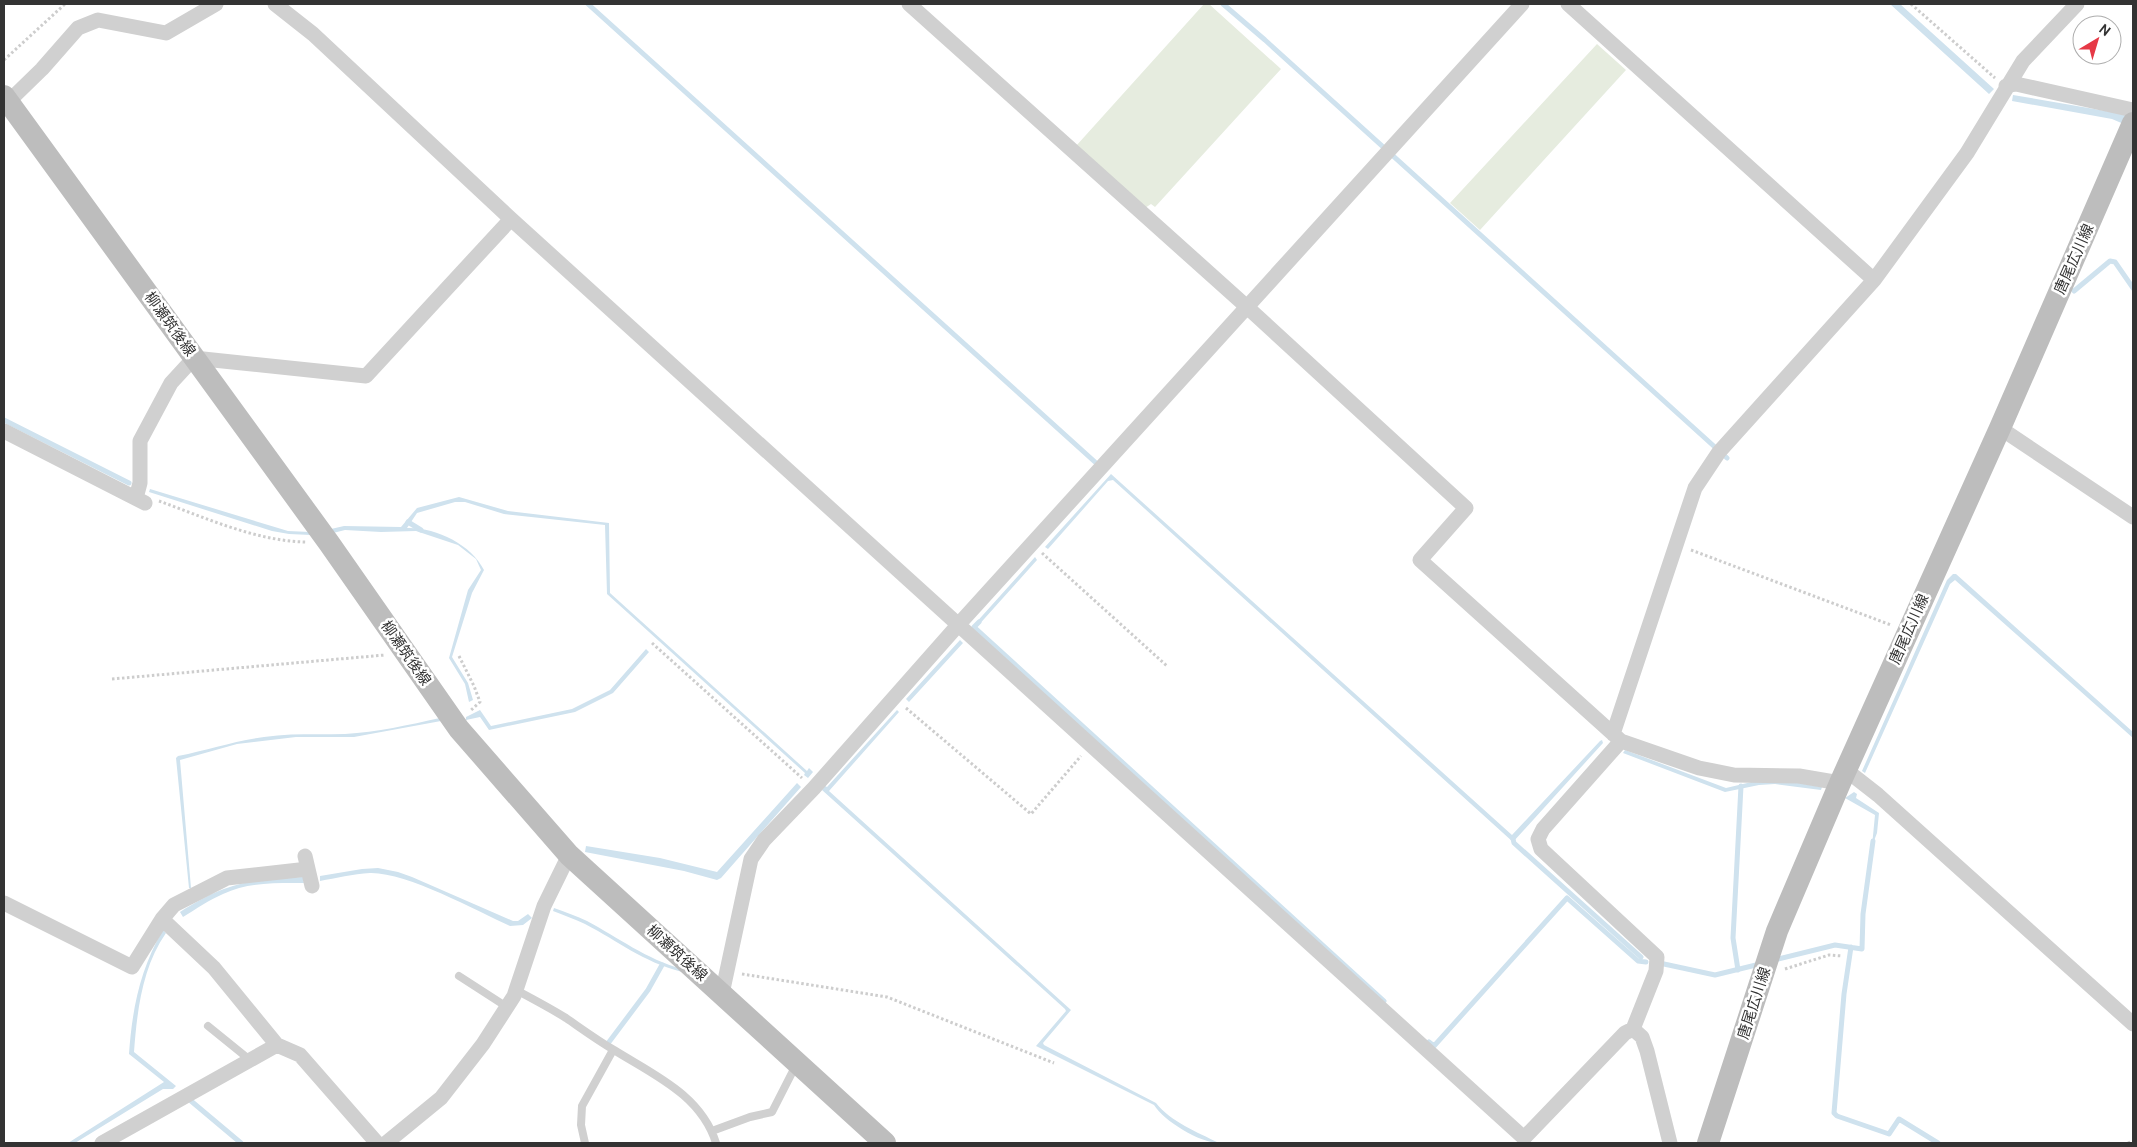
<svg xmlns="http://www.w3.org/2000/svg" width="2137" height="1147" viewBox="0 0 2137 1147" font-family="Cabin,'Noto Sans JP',sans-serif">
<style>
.green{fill:#e6ecdf}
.water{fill:#cfe2ee}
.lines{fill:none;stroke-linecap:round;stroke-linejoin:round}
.stream{stroke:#cfe2ee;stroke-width:5}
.path{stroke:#cdcdcd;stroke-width:3;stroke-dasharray:2.5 2.5;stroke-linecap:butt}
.lane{stroke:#d0d0d0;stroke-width:8}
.street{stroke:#d0d0d0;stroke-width:15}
.secondary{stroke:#bdbdbd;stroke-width:22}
.labels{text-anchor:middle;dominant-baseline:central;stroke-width:5;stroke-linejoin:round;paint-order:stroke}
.street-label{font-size:15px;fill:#333;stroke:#fff}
</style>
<rect width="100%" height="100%" fill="#fff"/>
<!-- green -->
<path class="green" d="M1204,4h5l72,65 -126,138 -4,-3 -6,4 -69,-62z
M1597,44l29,26 -146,160 -30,-27z"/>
<!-- water -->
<path class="water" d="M1890,4h10l94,85 -5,5z
M2013,95l116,20 4,13 -21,-9 -100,-18z
M1111,474l401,361 88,-94 2,-1 1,3 -90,99 -400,-362 -5,1 -60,68 -3,-2z
M150,489l138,42 22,1 1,3 -22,-1 -17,-3 -123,-39z
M459,497l49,14 101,12 1,70 197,178 2,-3 4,4 -5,6 -4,-3 1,-2 -198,-179 -2,-69 -101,-11 -39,-12h-10l-38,11 -10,15c28,-1 64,16 77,42l-12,23 -20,64 16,26 5,17 -4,2 -4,-18 -16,-26 19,-68 13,-20 -5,-11 -18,-14 -42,-14 -35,1 -36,-2 -12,3 -2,-4 13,-3 57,1 16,-19z
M1035,557l2,3 -61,68 -3,-2z
M1953,574h3l177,158v6l-178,-158 -5,4 -85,189 -3,-2 85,-191z
M960,640l3,3 -54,59 -3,-3z
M646,649l3,3 -36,41 -38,19 -86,18 -9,-13 -14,3v-3l14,-7 11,16 81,-17 38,-19z
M897,710l2,2 -70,79 242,219 -28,33 1,2 112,58c15,19 41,29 63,40 -19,0 -55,-22 -65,-38l-118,-59 30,-35 -1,-2 -243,-219 3,-4 2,1z
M440,718l1,3 -87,16h-58l-59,7 -57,16 11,128h-2l-13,-130 2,-2c30,-6 56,-15 86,-19 27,-4 54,-2 81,-3 32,-2 64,-9 95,-16z
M1625,750l101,38 34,-8 15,-1 47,8 -1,3 -46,-6 -16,1 -34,7 -102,-39z
M797,783l4,4 -80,91 -4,2 -33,-9 -99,-19 1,-6 74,12 57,14z
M1854,792l3,2 -1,4 23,15 -2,20 -5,13 3,-31 -30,-17z
M378,868l20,4 14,5 101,44h5l10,-7 4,4 -9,7 -13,1c-35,-16 -104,-54 -140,-53 -17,1 -34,5 -50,8v-5l42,-7z
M303,877l1,6c-27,0 -56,-1 -81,11 -14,6 -27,15 -40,23l-3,-5c45,-29 70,-33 123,-35z
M554,908c11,4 23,8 33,13 32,17 59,38 95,48v3c-41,-11 -62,-30 -97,-48 -10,-5 -22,-9 -32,-13z
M163,930l3,3c-24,34 -29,79 -32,119l42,34 -3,3h-10l-88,54h-7l96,-61 -35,-28c3,-44 11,-85 34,-124z"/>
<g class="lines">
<!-- stream -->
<path class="stream" d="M588,4l507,458
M1223,4l42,36 462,418
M2074,291l36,-30 5,1 18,26
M4,420l125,63
M408,522l13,8
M979,622l-5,5 410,374
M1513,839l1,4 127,114
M1851,947l-7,47 -10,119 3,3 52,18 10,-15 39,24
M1778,959l57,-14 27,4 1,-35 10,-73
M1664,964l51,11 41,-10
M1738,970l-5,-32 8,-152
M609,1042l39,-52 14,-25
M1429,1042l5,4 133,-148 71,63 8,1
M191,1101l50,42"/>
<!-- path -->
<path class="path" d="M1911,4l84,74
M4,60l61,-56
M159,501c47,17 97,40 147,41
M1691,550l200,75
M1042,553l125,113
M652,643l150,135
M459,656l15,30 6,16 -10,9
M112,679l273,-24
M906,708l125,106 50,-58
M1785,969l44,-14 13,1
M742,974l145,23 167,66
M2128,1143l5,-2"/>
<!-- lane -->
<path class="lane" d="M459,976l48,31
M516,990c17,9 34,18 50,28 16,11 31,22 48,32 40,25 87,45 102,93
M208,1026l42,34
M712,1131l38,-14 22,-5 24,-47
M585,1143l-4,-18 1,-19 31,-56"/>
<!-- street -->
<path class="street" d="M275,4l38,30 198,185 1013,919 101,-105 8,-4 9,8 5,14 23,92
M909,4l338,303 219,201 -46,52 201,181 78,27 35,7 65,1 41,7
M1568,4l306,276
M2006,86l10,-2 117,26
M4,106l38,-37 36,-41 20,-8 68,13 50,-29
M2000,428l133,89
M4,431l141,72
M136,498l4,-15v-42l31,-58 23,-25 172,18 145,-157
M1613,734l82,-246 24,-36 155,-172 93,-127 56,-92 54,-57
M1621,741l-78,88 -5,10 3,10 116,108 -1,14 -23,58
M1846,770l32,25 255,229
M305,856l7,30
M4,903l128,64 30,-48 12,-14 53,-27 81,-9
M162,919l52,49 63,77 23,10 77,88
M722,994l29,-135 13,-19 50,-52 145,-164 563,-620
M102,1143l175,-98
M386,1143l55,-45 42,-54 31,-48 30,-90 25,-51"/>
<!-- secondary -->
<path class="secondary" d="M4,96l325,447 130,186 110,126 316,288
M1708,1143l69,-212 63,-148 160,-355 133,-305"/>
</g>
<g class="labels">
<!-- street labels -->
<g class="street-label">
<text transform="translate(2074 259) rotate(-66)">唐尾広川線</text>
<text transform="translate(170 324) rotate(54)">柳瀬筑後線</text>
<text transform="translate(1909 629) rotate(-66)">唐尾広川線</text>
<text transform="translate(406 653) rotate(55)">柳瀬筑後線</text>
<text transform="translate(677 953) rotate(42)">柳瀬筑後線</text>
<text transform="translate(1754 1003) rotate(-72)">唐尾広川線</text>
</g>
</g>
<!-- border -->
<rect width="2137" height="1147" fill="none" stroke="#333333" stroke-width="10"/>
<!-- north arrow -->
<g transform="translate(2097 40) rotate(38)"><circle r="24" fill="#ffffff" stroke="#adadad"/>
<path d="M0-4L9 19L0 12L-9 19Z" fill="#e63946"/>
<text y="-8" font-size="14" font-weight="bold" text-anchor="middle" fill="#333333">N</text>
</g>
</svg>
